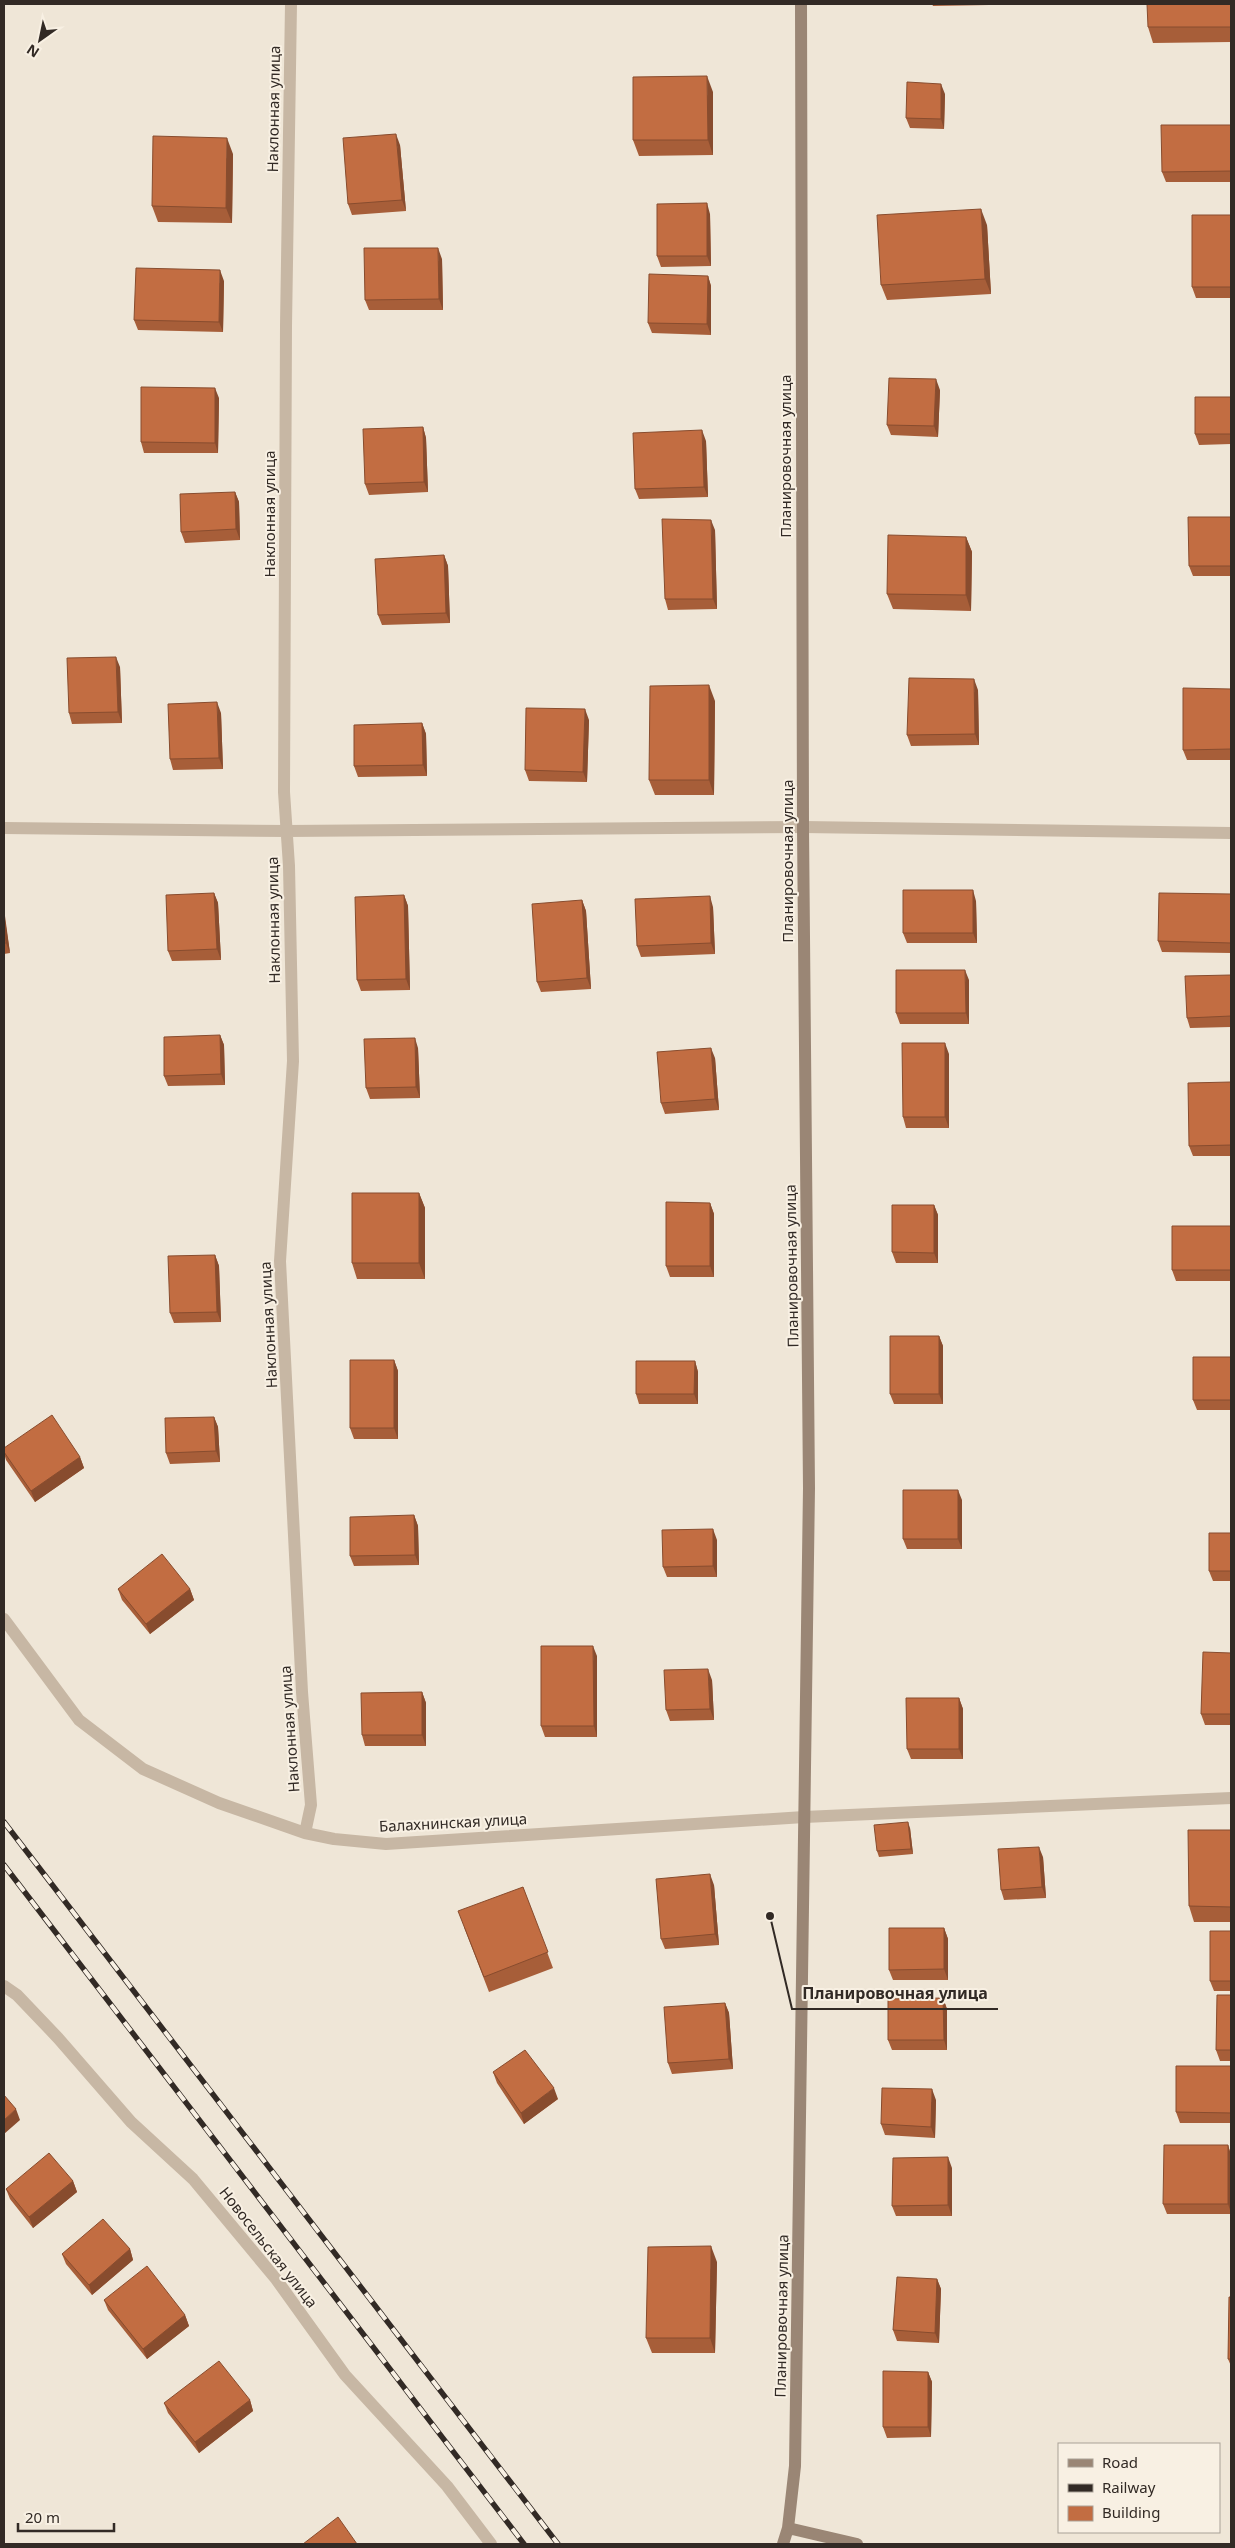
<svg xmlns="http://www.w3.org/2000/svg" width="1235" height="2548" viewBox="0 0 1235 2548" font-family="'Noto Sans',sans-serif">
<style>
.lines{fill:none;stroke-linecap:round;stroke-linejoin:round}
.street{stroke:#c7b7a4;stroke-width:12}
.secondary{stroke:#9a8675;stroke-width:12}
.rail-casing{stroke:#322a25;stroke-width:5.5}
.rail{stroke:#f8f0e3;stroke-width:4;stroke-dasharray:11;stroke-linecap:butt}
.wall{fill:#a75e39}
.shaded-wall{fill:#884c2e}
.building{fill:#c26d42;stroke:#884c2e}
.labels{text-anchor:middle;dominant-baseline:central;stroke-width:4;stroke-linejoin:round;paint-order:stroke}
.street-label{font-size:15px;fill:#322a25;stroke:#f8f0e3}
.leader{fill:none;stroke:#322a25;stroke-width:2}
.callout-dot{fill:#322a25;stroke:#f8f0e3;stroke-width:2}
.callout-label{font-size:16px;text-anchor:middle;font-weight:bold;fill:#322a25;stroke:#f8f0e3;stroke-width:4;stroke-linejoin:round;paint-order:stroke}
</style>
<rect width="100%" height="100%" fill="#efe6d7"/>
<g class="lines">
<!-- street -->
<path class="street" d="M291,4l-5,322 -2,466 5,74 4,195 -13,200 22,431 9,113 -6,28
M4,828l283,3 516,-4 428,6
M4,1619l75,101 64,49 76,34 86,30 29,6 52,5 418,-27 427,-19
M4,1986l13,9 41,43 73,84 62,57 83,100 69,96 102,111 44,58"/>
<!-- secondary -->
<path class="secondary" d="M788,2528l69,16
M783,2544l5,-16 7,-62 14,-978 -6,-661 -2,-823"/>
<!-- rail casing -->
<g class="rail-casing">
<path id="rail" d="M4,1822l554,722
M4,1865l520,679"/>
</g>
<!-- rail -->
<use href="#rail" class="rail"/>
</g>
<!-- wall -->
<path class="wall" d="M480,4h48v1h-48z
M932,4h57v1l-56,1z
M1231,4v38l-78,1 -5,-16z
M713,92v63l-74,1 -6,-16z
M945,94l-1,35 -34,-1 -4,-10z
M1231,125v57h-65l-4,-10z
M400,145l6,66 -54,4 -4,-11z
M233,154l-1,69 -74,-1 -6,-16z
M710,214l1,52 -50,1 -4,-11z
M1231,215v83h-35l-4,-11z
M987,225l4,69 -104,6 -6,-15z
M442,259l1,51h-74l-4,-10z
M708,276l3,10v49l-59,-2 -4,-10z
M224,281l-1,51 -85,-2 -4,-10z
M940,390l-2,47 -47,-2 -4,-10z
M1231,397v47l-32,1 -4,-11z
M219,398l-1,55h-74l-3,-11z
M423,427l3,11 2,54 -59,3 -4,-11z
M706,441l2,56 -69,2 -4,-10z
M235,492l4,10 1,38 -55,3 -4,-11z
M1231,517v59h-38l-4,-10z
M715,530l2,79 -49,1 -3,-11z
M966,537l6,15 -1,59 -78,-2 -6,-15z
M444,555l4,11 2,57 -68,2 -4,-10z
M120,667l2,56 -50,1 -3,-11z
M1231,689v71h-44l-4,-10z
M978,690l1,55 -68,1 -4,-11z
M715,701l-1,94h-59l-6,-15z
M221,713l2,56 -50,1 -3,-11z
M589,720l-2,62 -58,-1 -4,-11z
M422,723l4,11 1,42 -69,1 -4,-11z
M214,893l4,10 3,57 -49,1 -4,-10z
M1231,894v59l-69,-1 -4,-11z
M404,895l4,11 2,84 -49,1 -4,-11z
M582,900l4,11 5,78 -50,3 -4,-10z
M976,901l1,42h-70l-4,-10z
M713,907l2,47 -74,3 -4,-11z
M4,913l6,40 -6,1z
M1231,975v52l-41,1 -3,-10z
M969,980v44h-69l-4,-11z
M220,1035l4,10 1,40 -57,1 -4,-10z
M418,1048l2,50 -50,1 -4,-11z
M949,1054v74h-43l-3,-11z
M715,1058l4,52 -54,4 -4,-11z
M1231,1082v74h-38l-4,-10z
M419,1193l6,15v71h-68l-5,-16z
M710,1203l4,11v63h-44l-4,-11z
M934,1205l4,10v48h-42l-4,-11z
M1231,1226v55h-55l-4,-11z
M215,1255l4,11 2,56 -47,1 -4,-10z
M939,1336l4,10v58h-49l-4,-10z
M1231,1357v53h-34l-4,-10z
M394,1360l4,11v68h-44l-4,-11z
M695,1361l3,11v32h-59l-3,-10z
M214,1417l4,10 2,35 -50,2 -4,-11z
M4,1448l76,9 4,11 -49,34 -29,-42 -2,-7z
M962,1500v49h-55l-4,-10z
M414,1515l4,11 1,39 -65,1 -4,-10z
M1231,1533v48h-18l-4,-10z
M717,1540v37h-50l-4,-10z
M118,1589h72l4,11 -44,34 -28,-34z
M1231,1653v72h-26l-4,-11z
M597,1656v81h-52l-4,-11z
M712,1680l2,40 -44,1 -4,-11z
M422,1692l4,11v43h-61l-3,-11z
M959,1698l4,11v50h-52l-4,-10z
M910,1828l3,26 -34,3 -2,-6z
M1231,1830v92h-37l-5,-16z
M1043,1857l3,41 -42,2 -3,-10z
M714,1885l5,60 -54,4 -4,-10z
M523,1887l30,81 -64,24 -25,-65z
M944,1928l4,11v41h-55l-4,-10z
M1231,1931v60h-17l-4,-10z
M1231,1995v66h-11l-4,-11z
M943,1998l4,11v41h-55l-4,-10z
M725,2003l4,10 4,56 -61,5 -4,-11z
M1231,2066v57h-51l-4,-11z
M493,2072l65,27 -34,25 -27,-41z
M936,2100l-1,38 -50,-3 -4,-11z
M1228,2145l3,10v59h-64l-4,-10z
M952,2168v48h-56l-4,-10z
M73,2181l4,11 -44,36 -23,-29 -4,-10z
M130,2249l3,11 -41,35 -26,-31 -4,-10z
M717,2262l-2,91h-63l-6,-15z
M937,2279l4,10 -2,54 -42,-2 -4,-11z
M1231,2297v69l-3,-7z
M104,2300l81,15 4,11 -42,33 -39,-49z
M928,2372l4,10 -1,55 -44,1 -4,-11z
M250,2400l3,11 -54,42 -31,-40 -4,-10z"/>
<!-- shaded-wall -->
<path class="shaded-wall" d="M707,76l6,16v63l-5,-15z
M941,84l4,10 -1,35 -3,-10z
M396,134l4,11 6,66 -4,-11z
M227,138l6,16 -1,69 -6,-15z
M707,203l3,11 1,52 -4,-10z
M981,209l6,16 4,69 -6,-15z
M438,248l4,11 1,51 -4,-11z
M220,270l4,11 -1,51 -4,-10z
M708,276l3,10v49l-4,-11z
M936,379l4,11 -2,47 -4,-11z
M215,388l4,10 -1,55 -3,-10z
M423,427l3,11 2,54 -4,-10z
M702,430l4,11 2,56 -4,-10z
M235,492l4,10 1,38 -4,-11z
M711,520l4,10 2,79 -4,-10z
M966,537l6,15 -1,59 -5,-16z
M444,555l4,11 2,57 -4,-10z
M116,657l4,10 2,56 -4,-11z
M974,679l4,11 1,55 -4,-11z
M709,685l6,16 -1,94 -5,-15z
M217,702l4,11 2,56 -4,-11z
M585,709l4,11 -2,62 -4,-10z
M422,723l4,11 1,42 -4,-11z
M973,890l3,11 1,42 -4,-10z
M214,893l4,10 3,57 -4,-11z
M404,895l4,11 2,84 -4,-11z
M710,896l3,11 2,47 -4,-11z
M582,900l4,11 5,78 -4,-11z
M4,913l1,3 5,37 -4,-10 -2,-16z
M965,970l4,10v44l-3,-11z
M220,1035l4,10 1,40 -4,-11z
M415,1038l3,10 2,50 -4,-11z
M945,1043l4,11v74l-4,-11z
M711,1048l4,10 4,52 -4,-11z
M419,1193l6,15v71l-6,-16z
M710,1203l4,11v63l-4,-11z
M934,1205l4,10v48l-4,-10z
M215,1255l4,11 2,56 -4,-10z
M939,1336l4,10v58l-4,-10z
M394,1360l4,11v68l-4,-11z
M695,1361l3,11v32l-4,-10z
M214,1417l4,10 2,35 -4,-11z
M80,1457l4,11 -49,34 -4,-11z
M958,1490l4,10v49l-4,-10z
M414,1515l4,11 1,39 -4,-10z
M713,1529l4,11v37l-4,-11z
M190,1589l4,11 -44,34 -4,-10z
M593,1646l4,10v81l-3,-11z
M708,1669l4,11 2,40 -4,-11z
M422,1692l4,11v43l-4,-11z
M959,1698l4,11v50l-4,-10z
M908,1822l2,6 3,26 -2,-5z
M1039,1847l4,10 3,41 -4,-11z
M710,1874l4,11 5,60 -4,-11z
M944,1928l4,11v41l-4,-11z
M943,1998l4,11v41l-3,-10z
M725,2003l4,10 4,56 -4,-10z
M554,2088l4,11 -34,25 -3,-11z
M932,2089l4,11 -1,38 -4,-11z
M16,2109l4,11 -16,14v-14z
M1228,2145l3,10v58l-3,-9z
M948,2157l4,11v48l-4,-11z
M73,2181l4,11 -44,36 -4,-11z
M711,2246l6,16 -2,91 -5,-15z
M130,2249l3,11 -41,35 -3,-10z
M937,2279l4,10 -2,54 -4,-10z
M185,2315l4,11 -42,33 -4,-10z
M928,2372l4,10 -1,55 -3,-10z
M250,2400l3,11 -54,42 -4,-11z"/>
<!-- building -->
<path class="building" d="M1147,4h84v23h-83z
M707,76l1,64h-75v-63z
M907,82l34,2v35l-35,-1z
M1161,125h70v46l-69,1z
M396,134l6,66 -54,4 -5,-66z
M153,136l74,2 -1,70 -74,-2z
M707,203v53h-50v-52z
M981,209l4,70 -104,6 -4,-70z
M1192,215h39v72h-39z
M364,248h74l1,51 -74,1z
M136,268l84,2 -1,52 -85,-2z
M649,274l59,2 -1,48 -59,-1z
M889,378l47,1 -2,47 -47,-1z
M141,387l74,1v55l-74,-1z
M1195,397h36v37h-36z
M423,427l1,55 -59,2 -2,-55z
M702,430l2,57 -69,2 -2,-56z
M235,492l1,37 -55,3 -1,-38z
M1188,517h43v49h-42z
M662,519l49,1 2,79h-48z
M888,535l78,2v58l-79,-1z
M444,555l2,58 -68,2 -3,-56z
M116,657l2,55 -49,1 -2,-55z
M909,678l65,1 1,55 -68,1z
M709,685v95h-60l1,-94z
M1183,688l48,1v60l-48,1z
M217,702l2,56 -49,1 -2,-55z
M526,708l59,1 -2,63 -58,-2z
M422,723l1,42 -69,1v-41z
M903,890h70v43h-70z
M214,893l3,56 -49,2 -2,-56z
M1159,893l72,1v49l-73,-2z
M404,895l2,84 -49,1 -2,-83z
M710,896l1,47 -74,3 -2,-47z
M582,900l5,78 -50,4 -5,-78z
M4,927l2,16h-2z
M896,970h69l1,43h-70z
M1231,975v41l-44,2 -2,-42z
M220,1035l1,39 -57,2v-39z
M415,1038l1,49 -50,1 -2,-49z
M902,1043h43v74h-42z
M711,1048l4,51 -54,4 -4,-51z
M1231,1082v63l-42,1 -1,-63z
M352,1193h67v70h-67z
M666,1202l44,1v63h-44z
M892,1205h42v48l-42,-1z
M1172,1226h59v44h-59z
M215,1255l2,57 -47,1 -2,-57z
M890,1336h49v58h-49z
M1193,1357h38v43h-38z
M350,1360h44v68h-44z
M636,1361h59l-1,33h-58z
M52,1415l28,42 -49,34 -27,-39v-4z
M214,1417l2,34 -50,2 -1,-35z
M903,1490h55v49h-55z
M414,1515l1,40 -65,1v-39z
M713,1529v37l-50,1 -1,-37z
M1209,1533h22v38h-22z
M162,1554l28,35 -44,35 -28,-35z
M541,1646h52l1,80h-53z
M1203,1652l28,1v61h-30z
M708,1669l2,40 -44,1 -2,-40z
M422,1692v43h-60l-1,-42z
M906,1698h53v51h-52z
M908,1822l3,27 -34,2 -3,-26z
M1188,1830h43v77l-42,-1z
M1039,1847l3,40 -41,3 -3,-41z
M710,1874l5,60 -54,5 -5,-60z
M523,1887l25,65 -64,25 -26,-66z
M889,1928h55v41l-55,1z
M1210,1931h21v50h-21z
M1217,1995h14v55h-15z
M943,1998l1,42h-56v-41z
M725,2003l4,56 -61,4 -4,-56z
M525,2050l29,38 -33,25 -28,-41z
M1176,2066h55v47l-55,-1z
M882,2088l50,1 -1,38 -50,-3z
M4,2095l12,14 -12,11z
M1164,2145h64v59h-65z
M49,2153l24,28 -44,36 -23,-28z
M948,2157v48l-56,1 1,-48z
M103,2219l27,30 -41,36 -27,-31z
M711,2246l-1,92h-64l2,-91z
M147,2266l38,49 -42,34 -39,-49z
M897,2277l40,2 -2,54 -42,-3z
M1229,2297h2v62h-3z
M219,2361l31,39 -55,42 -31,-39z
M883,2371l45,1v55h-45z
M338,2517l19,27h-54z"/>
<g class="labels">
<!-- street labels -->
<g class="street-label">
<text transform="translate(273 109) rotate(-89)">Наклонная улица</text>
<text transform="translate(785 456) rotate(-90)">Планировочная улица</text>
<text transform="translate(269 514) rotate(-90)">Наклонная улица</text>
<text transform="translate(787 861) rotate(-90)">Планировочная улица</text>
<text transform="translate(273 920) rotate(-91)">Наклонная улица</text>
<text transform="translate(791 1266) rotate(-91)">Планировочная улица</text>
<text transform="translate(268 1325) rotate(-93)">Наклонная улица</text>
<text transform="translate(289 1729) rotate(-94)">Наклонная улица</text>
<text transform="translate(453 1822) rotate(-3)">Балахнинская улица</text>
<text transform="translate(269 2247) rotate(52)">Новосельская улица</text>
<text transform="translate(781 2316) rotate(-89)">Планировочная улица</text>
</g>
</g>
<!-- callouts -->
<path class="leader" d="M770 1916L792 2009H998"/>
<circle class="callout-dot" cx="770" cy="1916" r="5"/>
<g class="callout-label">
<text x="895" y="1999">Планировочная улица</text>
</g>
<!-- border -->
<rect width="1235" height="2548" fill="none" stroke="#322a25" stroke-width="10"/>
<!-- legend -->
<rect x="1058" y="2443" width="162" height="90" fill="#f8f0e3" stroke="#a9a197"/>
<rect x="1068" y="2459" width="25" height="8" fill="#9a8675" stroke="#a9a197"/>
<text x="1102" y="2468" font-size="15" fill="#322a25">Road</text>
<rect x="1068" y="2484" width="25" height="8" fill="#322a25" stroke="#a9a197"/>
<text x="1102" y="2493" font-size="15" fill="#322a25">Railway</text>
<rect x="1068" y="2506" width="25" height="15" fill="#c26d42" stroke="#a9a197"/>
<text x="1102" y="2518" font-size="15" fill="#322a25">Building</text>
<!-- north arrow -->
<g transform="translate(40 40) rotate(213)" stroke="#f8f0e3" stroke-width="4" paint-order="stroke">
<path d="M0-4L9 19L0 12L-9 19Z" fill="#322a25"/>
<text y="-8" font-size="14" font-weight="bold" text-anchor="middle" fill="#322a25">N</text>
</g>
<!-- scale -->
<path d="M18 2523v8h96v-8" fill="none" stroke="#322a25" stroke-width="2.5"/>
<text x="25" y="2523" font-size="15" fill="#322a25" stroke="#f8f0e3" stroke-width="4" paint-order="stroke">20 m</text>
</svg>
